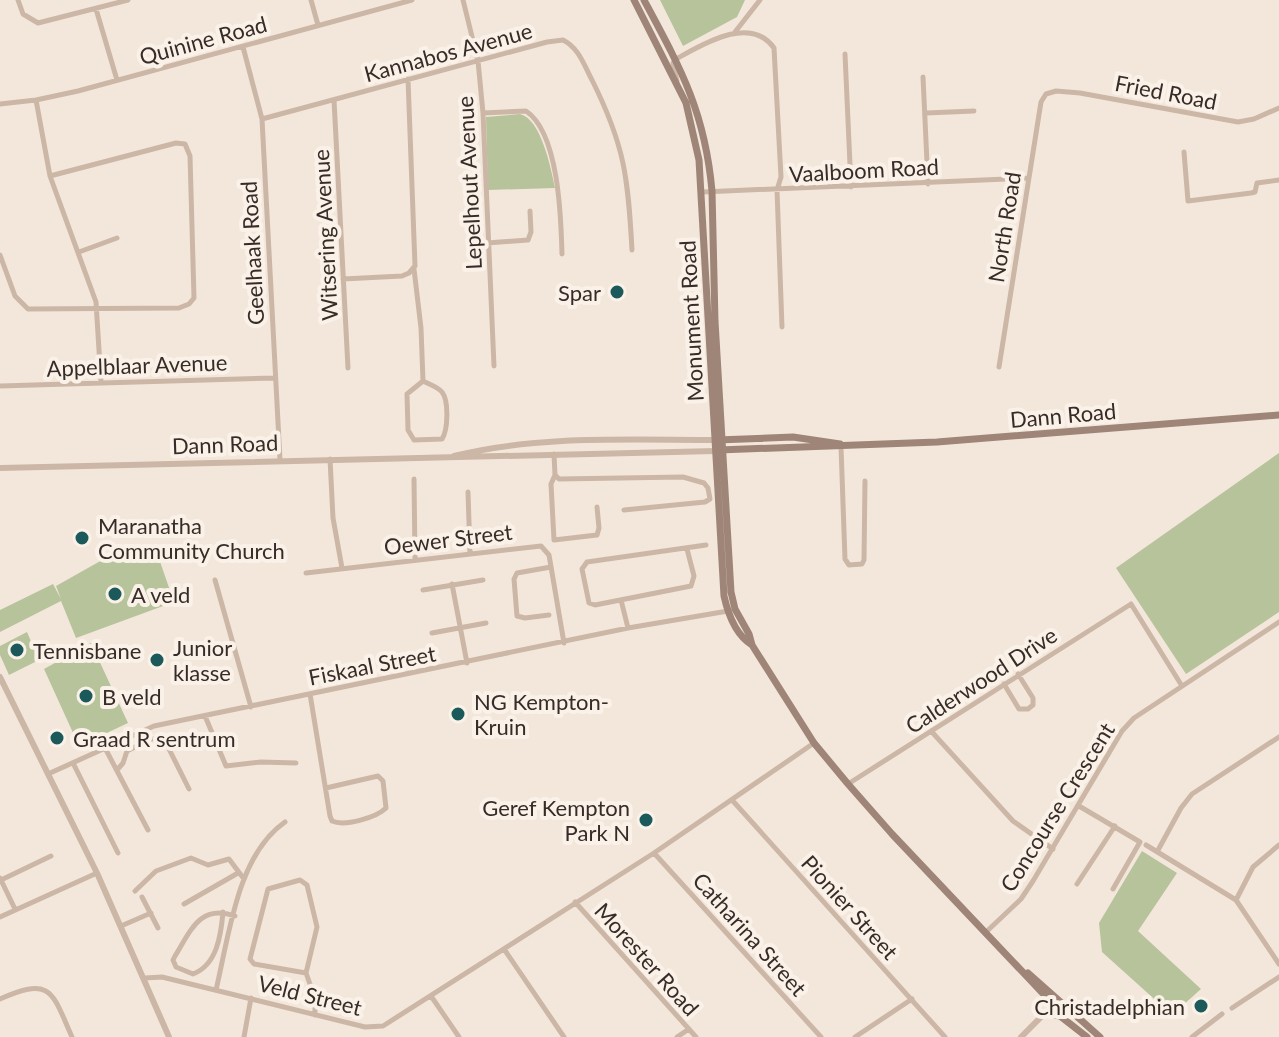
<svg xmlns="http://www.w3.org/2000/svg" width="1279" height="1037" viewBox="0 0 1279 1037" font-family="Lato,sans-serif">
<style>
.green{fill:#b7c39b}
.lines{fill:none;stroke-linecap:round;stroke-linejoin:round}
.minor{stroke:#ccb7a7;stroke-width:5}
.tertiary{stroke:#ccb7a7;stroke-width:6}
.secondary{stroke:#9f8578;stroke-width:7}
.poi-dot{fill:#1c595b;stroke:#faf2e8;stroke-width:3}
.labels{text-anchor:middle;dominant-baseline:central;stroke-width:8;stroke-linejoin:round;paint-order:stroke}
.street-label{font-size:22px;fill:#382c28;stroke:#faf2e8}
.poi-label{font-size:22px;fill:#382c28;stroke:#faf2e8;text-anchor:start}
</style>
<rect width="100%" height="100%" fill="#f3e7dc"/>
<!-- green -->
<path class="green" d="M660,0h85l-8,17 -54,29z
M520,114c21,5 31,54 35,74l-67,2 -2,-73z
M1279,453v159l-93,62 -70,-106z
M157,553l17,49 -98,36 -15,-37 -61,31v-22l53,-26 8,15 -5,-13 55,-31z
M27,632l12,28 -30,15 -9,-20v-9z
M91,643l37,80 -49,23 -35,-77z
M1142,851l35,22 -39,58 63,58 -29,26 -70,-63 -3,-29z"/>
<g class="lines">
<!-- minor -->
<path class="minor" d="M18,0l5,14 15,9 90,-23
M311,0l7,25
M463,0l15,61 5,52 11,253
M96,9l21,71
M735,32l25,-32
M243,47l19,72 18,341
M845,54l6,133
M923,77l5,107
M677,81l-4,-18 3,-4c26,-14 74,-45 98,-11l7,129 -4,13 5,137
M36,100l14,76 46,126 5,80
M334,100l14,268
M0,104l36,-4 42,-9 334,-91
M483,113l43,-2c33,22 35,107 36,143
M926,113l48,-2
M262,119l285,-77 16,-2c16,8 21,25 29,40 33,66 36,98 40,170
M1184,152l4,49 63,-8 4,-1 2,-9 22,-3
M703,192l324,-14
M487,243l41,-3 3,-8 -1,-21
M79,252l38,-14
M0,255l15,41 13,13 151,-1 10,-4 5,-6 -4,-142 -5,-12 -9,-1 -126,33
M414,269l7,59 2,53
M343,279l59,-3 7,-3 6,-7 -7,-187
M999,367l42,-265 5,-8 10,-3 24,2 158,29 16,-3 25,-11
M423,381c6,3 15,6 19,11 7,9 6,38 0,47l-28,1 -6,-10 -1,-36z
M0,386l275,-8
M841,447l4,112 4,6 13,-1 2,-4 1,-79
M554,454l1,21 4,4 124,-2 21,6 4,5 2,11 -5,3 -81,8
M330,459l3,59 9,50
M555,475l-4,9 3,56 43,-5 2,-7 -2,-21
M414,479l1,80
M468,492l2,61
M687,549l7,27 -3,10 -96,19 -6,-2 -7,-34 5,-7 119,-17
M306,573l235,-27 8,9 15,88
M215,580l36,127
M452,584l15,79
M423,590l60,-10
M621,600l7,28
M549,615l-24,3 -8,-2 -3,-37 3,-6 34,-6
M432,633l54,-10
M1004,684l15,25h9l5,-4v-7l-15,-24
M310,694l20,122 2,5c13,6 45,-4 54,-13l-3,-27 -5,-5 -52,12
M205,716l21,50 35,-4 35,1
M931,731l82,90 40,28
M105,748l43,82
M73,763l45,90
M117,770l6,-7 4,-12 24,-12 9,-1 7,7 22,44
M48,774l106,-48 474,-98 100,-17
M848,784l283,-180 51,82
M732,800l213,237
M1079,806l61,36 -27,47
M1146,845l90,55 43,64
M1157,852l24,-44 11,-14 87,-57
M654,853l167,184
M0,878l15,31
M1,880l50,-24
M1077,884l38,-58
M135,891l21,-20 35,-13 17,7 21,-6 15,20
M142,897l16,31
M1236,900l17,-33 26,-22
M575,902l121,135
M184,904l54,-31
M223,912c-2,23 -6,53 -30,62l-17,-7 -3,-7 2,-4c16,-26 25,-52 60,-40
M0,917l97,-44
M121,926l30,-13
M985,933l36,-34 12,-18 89,-150 12,-13 145,-96
M504,949l60,88
M306,973l-52,-9 -4,-5 18,-70 32,-9 7,5 10,42 -11,46 9,25v17
M145,978l17,-1 203,50 18,-1 271,-173 160,-110
M216,990c13,-54 21,-135 69,-168
M431,996l28,41
M0,999c52,-23 52,-7 72,38
M1232,1008l47,-31
M244,1037l7,-39
M677,1037l12,-8
M855,1037l57,-38
M1192,1037l30,-23"/>
<!-- tertiary -->
<path class="tertiary" d="M454,456c84,-21 175,-16 261,-16
M0,468l715,-17
M0,677l97,196 72,164
M1021,1037l29,-29"/>
<!-- secondary -->
<path class="secondary" d="M634,0l52,103 13,57 25,436c4,18 12,39 28,49
M644,0c37,69 61,112 68,191l3,130 16,271 4,17 14,25 3,11 62,98 34,41 44,50 161,170 -2,7 2,4 7,1 27,21
M717,440l76,-3 47,7
M719,450l218,-8 342,-27
M1028,973l72,64"/>
</g>
<!-- markers -->
<g class="poi-dot">
<circle cx="617" cy="292" r="8"/>
<circle cx="82" cy="538" r="8"/>
<circle cx="115" cy="594" r="8"/>
<circle cx="17" cy="650" r="8"/>
<circle cx="157" cy="660" r="8"/>
<circle cx="86" cy="696" r="8"/>
<circle cx="458" cy="714" r="8"/>
<circle cx="57" cy="738" r="8"/>
<circle cx="646" cy="820" r="8"/>
<circle cx="1201" cy="1006" r="8"/>
</g>
<g class="labels">
<!-- street labels -->
<g class="street-label">
<text transform="translate(203 40) rotate(-15)">Quinine Road</text>
<text transform="translate(448 52) rotate(-15)">Kannabos Avenue</text>
<text transform="translate(1166 92) rotate(11)">Fried Road</text>
<text transform="translate(864 170) rotate(-3)">Vaalboom Road</text>
<text transform="translate(469 183) rotate(-93)">Lepelhout Avenue</text>
<text transform="translate(1004 227) rotate(-81)">North Road</text>
<text transform="translate(325 235) rotate(-93)">Witsering Avenue</text>
<text transform="translate(252 253) rotate(-93)">Geelhaak Road</text>
<text transform="translate(691 321) rotate(-93)">Monument Road</text>
<text transform="translate(137 365) rotate(-2)">Appelblaar Avenue</text>
<text transform="translate(1063 415) rotate(-5)">Dann Road</text>
<text transform="translate(225 444) rotate(-2)">Dann Road</text>
<text transform="translate(448 539) rotate(-7)">Oewer Street</text>
<text transform="translate(372 665) rotate(-11)">Fiskaal Street</text>
<text transform="translate(981 680) rotate(-33)">Calderwood Drive</text>
<text transform="translate(1057 807) rotate(-58)">Concourse Crescent</text>
<text transform="translate(850 907) rotate(48)">Pionier Street</text>
<text transform="translate(750 934) rotate(48)">Catharina Street</text>
<text transform="translate(647 959) rotate(48)">Morester Road</text>
<text transform="translate(310 995) rotate(14)">Veld Street</text>
</g>
<!-- poi labels -->
<g class="poi-label">
<text x="601" y="292" text-anchor="end">Spar</text>
<text x="98" y="525">Maranatha<tspan x="98" dy="25">Community Church</tspan></text>
<text x="131" y="594">A veld</text>
<text x="173" y="647">Junior<tspan x="173" dy="25">klasse</tspan></text>
<text x="33" y="650">Tennisbane</text>
<text x="102" y="696">B veld</text>
<text x="474" y="701">NG Kempton-<tspan x="474" dy="25">Kruin</tspan></text>
<text x="73" y="738">Graad R sentrum</text>
<text x="630" y="807" text-anchor="end">Geref Kempton<tspan x="630" dy="25">Park N</tspan></text>
<text x="1185" y="1006" text-anchor="end">Christadelphian</text>
</g>
</g>
</svg>
